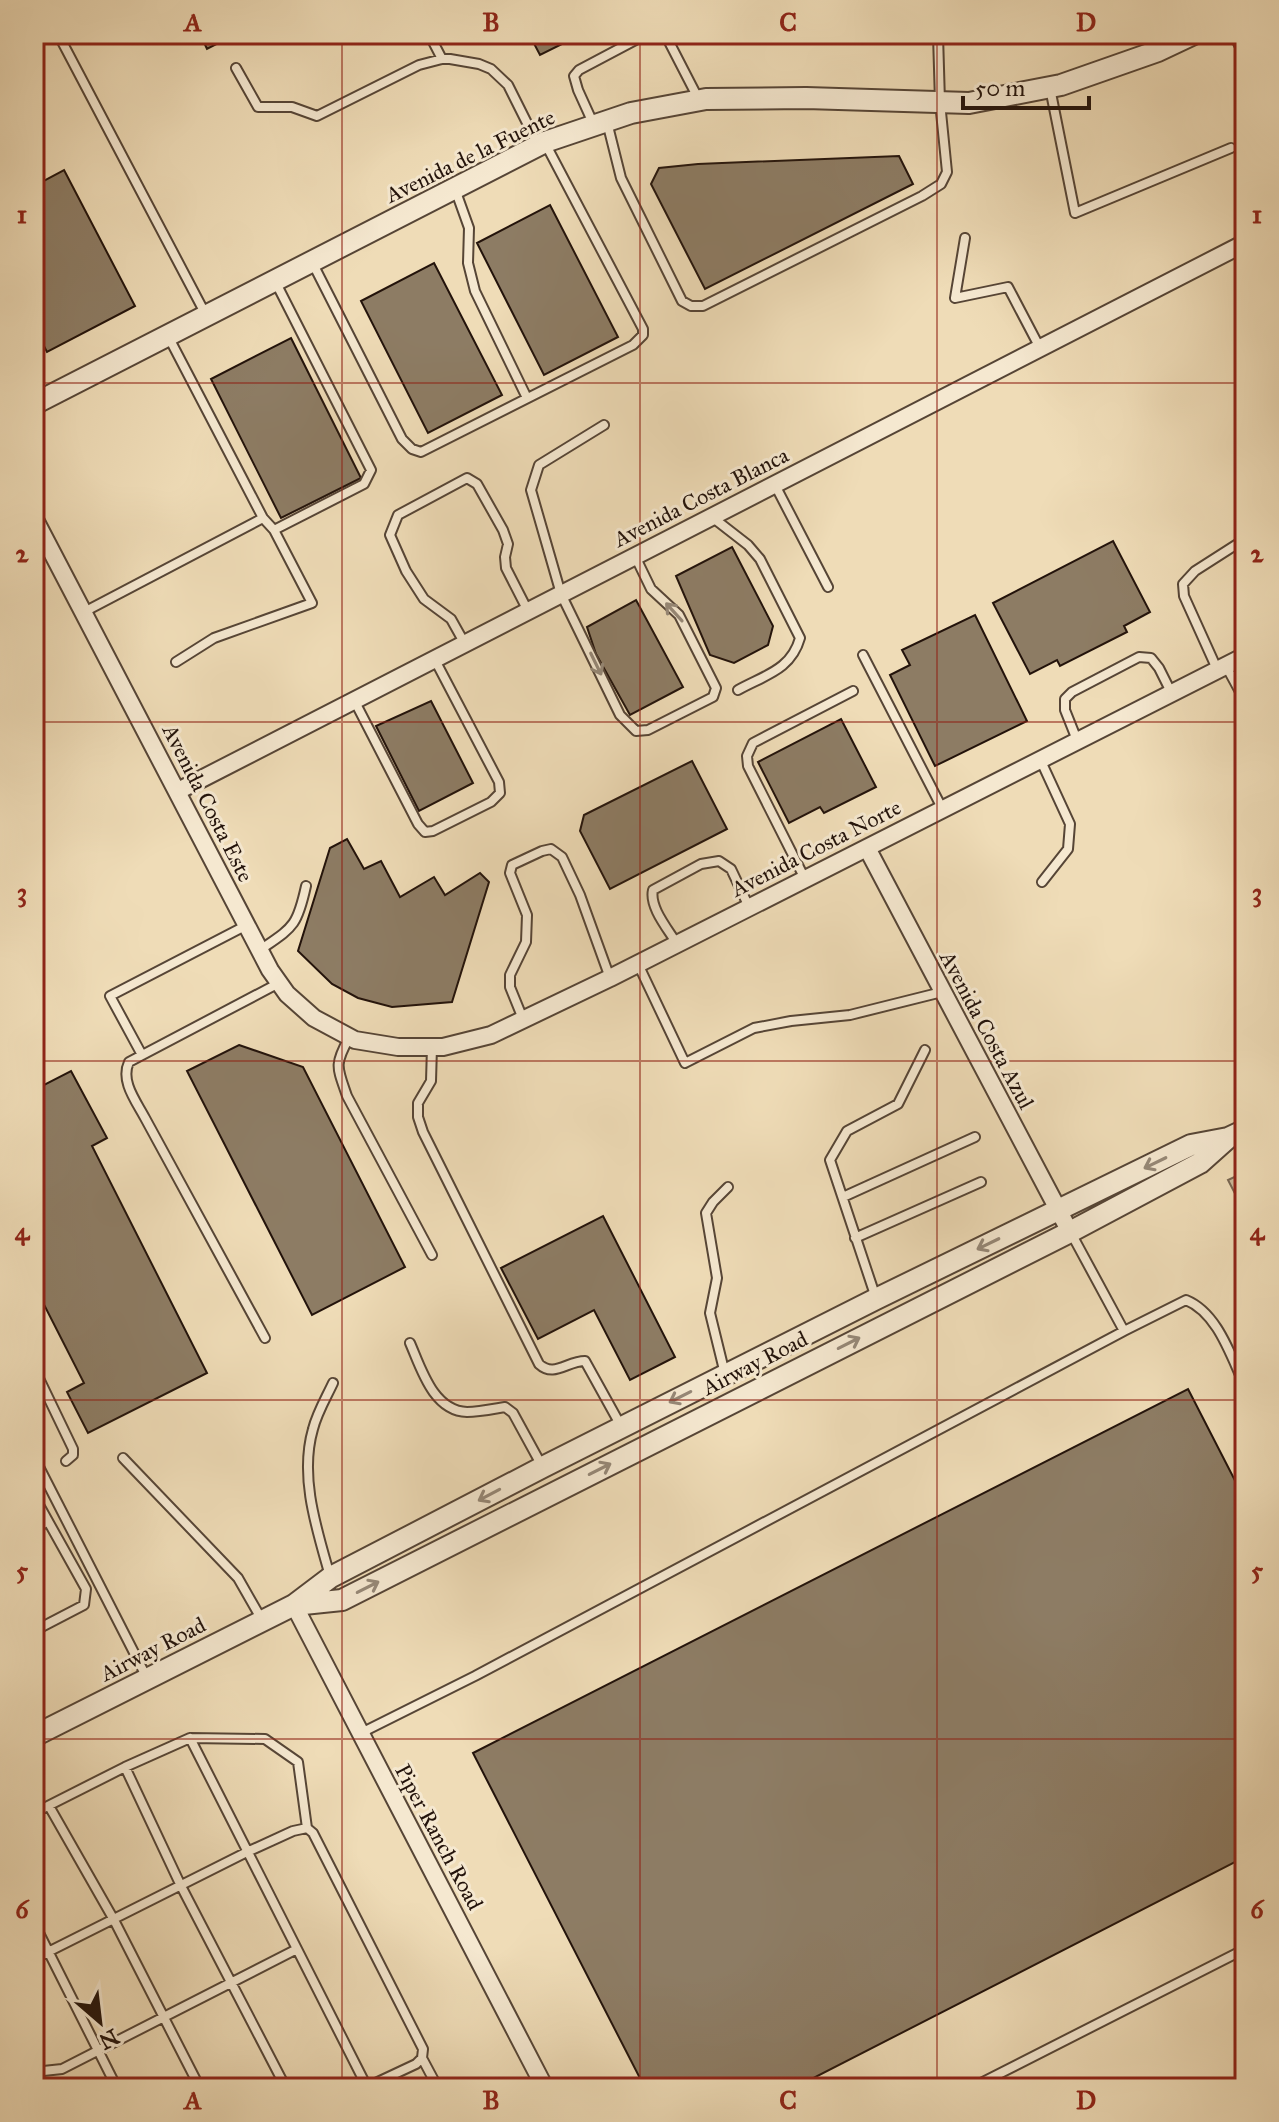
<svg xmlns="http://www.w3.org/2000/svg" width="1279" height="2122" viewBox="0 0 1279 2122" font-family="'IM FELL Great Primer',serif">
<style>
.green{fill:#ccba9a;stroke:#786652;stroke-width:2}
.building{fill:#8d7c64;stroke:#23130b;stroke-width:2}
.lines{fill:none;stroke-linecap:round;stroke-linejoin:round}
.service-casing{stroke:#564536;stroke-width:12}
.minor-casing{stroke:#564536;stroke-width:20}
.tertiary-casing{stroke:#564536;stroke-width:24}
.service{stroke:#f5e8d0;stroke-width:8}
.minor{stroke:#f5e8d0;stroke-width:16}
.tertiary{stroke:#f5e8d0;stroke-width:20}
.oneway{stroke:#968877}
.grid{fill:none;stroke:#8f2418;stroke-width:2;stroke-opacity:0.55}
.labels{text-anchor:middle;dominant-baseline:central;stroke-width:6;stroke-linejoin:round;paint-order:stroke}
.street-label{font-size:22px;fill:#23130b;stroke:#f5e8d0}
.neatline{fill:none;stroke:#8f2418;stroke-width:3}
.grid-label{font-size:26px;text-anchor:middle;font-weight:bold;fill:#8f2418}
</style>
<rect width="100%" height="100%" fill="#efdcb7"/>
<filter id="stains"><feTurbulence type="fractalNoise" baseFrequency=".0025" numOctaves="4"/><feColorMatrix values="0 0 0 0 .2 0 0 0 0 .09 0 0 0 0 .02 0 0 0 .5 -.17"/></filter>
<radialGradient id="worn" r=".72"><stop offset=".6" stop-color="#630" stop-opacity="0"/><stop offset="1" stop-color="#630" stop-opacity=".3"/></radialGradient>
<!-- green -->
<path class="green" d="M1245,1172v41l-17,-33z"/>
<!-- building -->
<path class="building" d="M200,34h36l-29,15z
M529,34h53l-42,21z
M899,156l14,28 -208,105 -54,-105 8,-16 39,-4z
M64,170l71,136 -88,46 -13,-25v-141z
M550,205l68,132 -74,38 -67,-132z
M434,263l68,132 -74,38 -67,-132z
M291,338l70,140 -80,40 -70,-139z
M1113,541l37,71 -26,14 3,6 -67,34 -3,-6 -27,14 -37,-71z
M732,547l41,79 -5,19 -34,18 -24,-8 -34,-79z
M636,600l47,87 -53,28 -34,-61 -9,-27z
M975,615l52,106 -92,45 -45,-91 20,-10 -8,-15z
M431,701l42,82 -54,28 -43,-85z
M841,719l35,68 -52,26 -4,-6 -31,16 -31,-61z
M692,761l35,68 -117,60 -30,-58 4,-16z
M347,839l17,30 17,-8 19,36 34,-20 11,18 35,-22 9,9 -37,120 -60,5 -34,-9 -26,-14 -34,-33 32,-103z
M239,1045l64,22 102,200 -93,48 -125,-244z
M71,1071l36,67 -15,8 115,227 -119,60 -21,-41 17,-9 -50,-98v-195z
M603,1216l72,141 -45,23 -36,-70 -56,29 -37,-71z
M1188,1389l57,111v357l-451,231h-149l-172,-335z"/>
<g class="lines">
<!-- service casing -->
<g class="service-casing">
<path id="service" d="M58,34l148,281
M429,34l13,25
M665,34l34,66
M236,68l22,39h34l25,9 102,-51 23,-6h8l29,5 12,5 17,16 30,60
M1050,88l25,125 156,-65
M607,122l14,56 61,123 9,5h12l219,-110 19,-12 6,-12 -7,-70 -2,-67
M593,123l-15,-33 -4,-14 5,-6 68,-36
M455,189l14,39 -1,35 7,28 52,107
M965,238l-10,60 53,-11 32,61
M312,262l90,177 10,10 9,3 212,-107 10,-10v-6l-98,-186
M604,425l-65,40 -8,25 30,104 59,121 16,16 12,-1 65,-33 3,-9 -37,-73 -28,-26 -16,-33
M775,485l53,102
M712,517l36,28 12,14 40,79c-9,32 -35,37 -62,52
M263,518l11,12 90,-46 7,-14 -96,-189
M84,612l179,-94 -95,-182
M465,644l-14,-25 -27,-20 -18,-28 -16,-36 8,-20 69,-37 10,6 26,46 5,14 -3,13 1,11 22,43
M863,655l79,153
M176,662l38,-24 98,-35 -38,-73
M1226,666l19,35
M1217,669l-33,-73 -1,-12 12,-13 50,-32
M354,700l64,124 7,8 8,-1 58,-29 9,-9 -1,-11 -64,-122
M1077,740l-12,-30v-11l7,-7 67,-35 12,1 8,10 12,24
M1040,759l30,65 -2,25 -26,33
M805,879l-57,-113 -1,-10 6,-13 100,-52
M677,944c-9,-15 -28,-37 -24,-54l48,-26 18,-3 12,8 18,38
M260,950c33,-23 37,-23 46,-64
M638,964l47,99 69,-35 37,-7 59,-6 92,-23
M523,1019l-13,-32v-12l16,-33 1,-27 -17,-42 2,-8 30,-14 9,-2 11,8 18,38 30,83
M349,1038c-15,27 -12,29 -2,58l85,159
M432,1047l-1,34 -13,22v14l5,15 116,232c15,14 28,-3 46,-3l36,65
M142,1055l-32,-59 137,-71
M843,1197l132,-60
M855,1238l126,-56
M876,1298l-46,-138 17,-29 51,-27 27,-54
M1124,1331l62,-31c32,13 45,57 59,86
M265,1338l-120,-220c-9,-17 -25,-37 -16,-56l150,-79
M410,1343c11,25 23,68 57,69 12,0 26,-3 38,-5l8,6 29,53
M34,1368l39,81v6l-7,6
M725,1374l-15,-61 7,-35 -11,-65 7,-11 15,-15
M34,1457l113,221
M123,1458l115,120 24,42
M34,1496l52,93 -2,16 -50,26
M34,1530l14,-9
M330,1576c-13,-46 -31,-99 -17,-147 4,-16 13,-31 20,-46
M361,1733l114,-57 649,-345 -53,-98
M125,1767l56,119 105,202
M49,1806l65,114 86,168
M34,1813l91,-46 65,-29 75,1 33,23 9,66
M34,1923l83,165
M34,1959l213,-107 46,-21 14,-3 6,5 110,216 -1,9 -6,6 -49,23 -177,-349
M422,2058l16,30
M34,2072l28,-3 235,-120
M971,2088l274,-139"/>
</g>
<!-- minor casing -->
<g class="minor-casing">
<path id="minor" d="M1238,34l7,14
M34,518l236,452 17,24 27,24 41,22 43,7h45l48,-12 119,-57 635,-322
M178,791l1067,-548
M867,848l203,384
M294,1605l251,483"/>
</g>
<!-- tertiary casing -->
<g class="tertiary-casing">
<path id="tertiary" d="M34,404l511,-262 86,-29 75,-14 100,-1 163,5 92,-18 97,-34 36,-17
M294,1605l48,-5 728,-368 130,-69 28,-25 17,-8
M34,1736l260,-131 37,-28 212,-110 333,-168 315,-154 37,-7"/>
</g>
<!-- service -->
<use href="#service" class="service"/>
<!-- minor -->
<use href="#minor" class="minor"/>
<!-- tertiary -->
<use href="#tertiary" class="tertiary"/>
</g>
<!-- one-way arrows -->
<defs><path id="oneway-shaft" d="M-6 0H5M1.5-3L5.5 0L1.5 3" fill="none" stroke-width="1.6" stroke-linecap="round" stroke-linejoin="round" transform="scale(2)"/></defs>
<g class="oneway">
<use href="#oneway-shaft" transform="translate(674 612) rotate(-132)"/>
<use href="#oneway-shaft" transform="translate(596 664) rotate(64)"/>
<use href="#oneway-shaft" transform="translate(1155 1163) rotate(154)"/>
<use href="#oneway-shaft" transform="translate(988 1244) rotate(154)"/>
<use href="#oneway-shaft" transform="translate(849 1343) rotate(-27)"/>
<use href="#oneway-shaft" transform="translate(680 1397) rotate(153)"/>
<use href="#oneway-shaft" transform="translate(600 1469) rotate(-27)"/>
<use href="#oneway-shaft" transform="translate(489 1495) rotate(152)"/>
<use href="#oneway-shaft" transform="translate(368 1587) rotate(-27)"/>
</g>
<!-- grid -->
<path class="grid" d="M342,34v2054M640,34v2054M937,34v2054M34,383h1211M34,722h1211M34,1061h1211M34,1400h1211M34,1739h1211"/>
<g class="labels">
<!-- street labels -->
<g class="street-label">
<text transform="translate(470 156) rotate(-26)">Avenida de la Fuente</text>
<text transform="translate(701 497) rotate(-27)">Avenida Costa Blanca</text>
<text transform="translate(208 803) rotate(63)">Avenida Costa Este</text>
<text transform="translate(816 848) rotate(-27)">Avenida Costa Norte</text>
<text transform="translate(987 1030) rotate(62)">Avenida Costa Azul</text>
<text transform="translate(755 1363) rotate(-27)">Airway Road</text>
<text transform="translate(153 1649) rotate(-27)">Airway Road</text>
<text transform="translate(439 1837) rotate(62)">Piper Ranch Road</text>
</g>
</g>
<!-- margin -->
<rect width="1279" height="2122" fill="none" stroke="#efdcb7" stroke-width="88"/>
<!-- north arrow -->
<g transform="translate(100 2022) rotate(152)" stroke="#f5e8d0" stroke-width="6" paint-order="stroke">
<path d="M0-6L14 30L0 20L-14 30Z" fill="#23130b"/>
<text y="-12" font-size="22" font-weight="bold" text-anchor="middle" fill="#23130b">N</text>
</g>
<!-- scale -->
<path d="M963 96v12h126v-12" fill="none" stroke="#23130b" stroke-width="4"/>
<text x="975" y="96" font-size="24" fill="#23130b" stroke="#f5e8d0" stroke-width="6" paint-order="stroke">50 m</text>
<rect x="44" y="44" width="1191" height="2034" class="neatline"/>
<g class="grid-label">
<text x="193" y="31">A</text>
<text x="491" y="31">B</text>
<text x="788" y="31">C</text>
<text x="1086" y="31">D</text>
<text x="22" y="223">1</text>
<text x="1257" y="223">1</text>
<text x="22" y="562">2</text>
<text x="1257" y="562">2</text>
<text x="22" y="901">3</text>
<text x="1257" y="901">3</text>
<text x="22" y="1240">4</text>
<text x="1257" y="1240">4</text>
<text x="22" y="1579">5</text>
<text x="1257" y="1579">5</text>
<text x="22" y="1918">6</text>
<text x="1257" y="1918">6</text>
<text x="193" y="2109">A</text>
<text x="491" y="2109">B</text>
<text x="788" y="2109">C</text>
<text x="1086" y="2109">D</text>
</g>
<rect width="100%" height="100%" filter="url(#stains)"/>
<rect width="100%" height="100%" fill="url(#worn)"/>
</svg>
